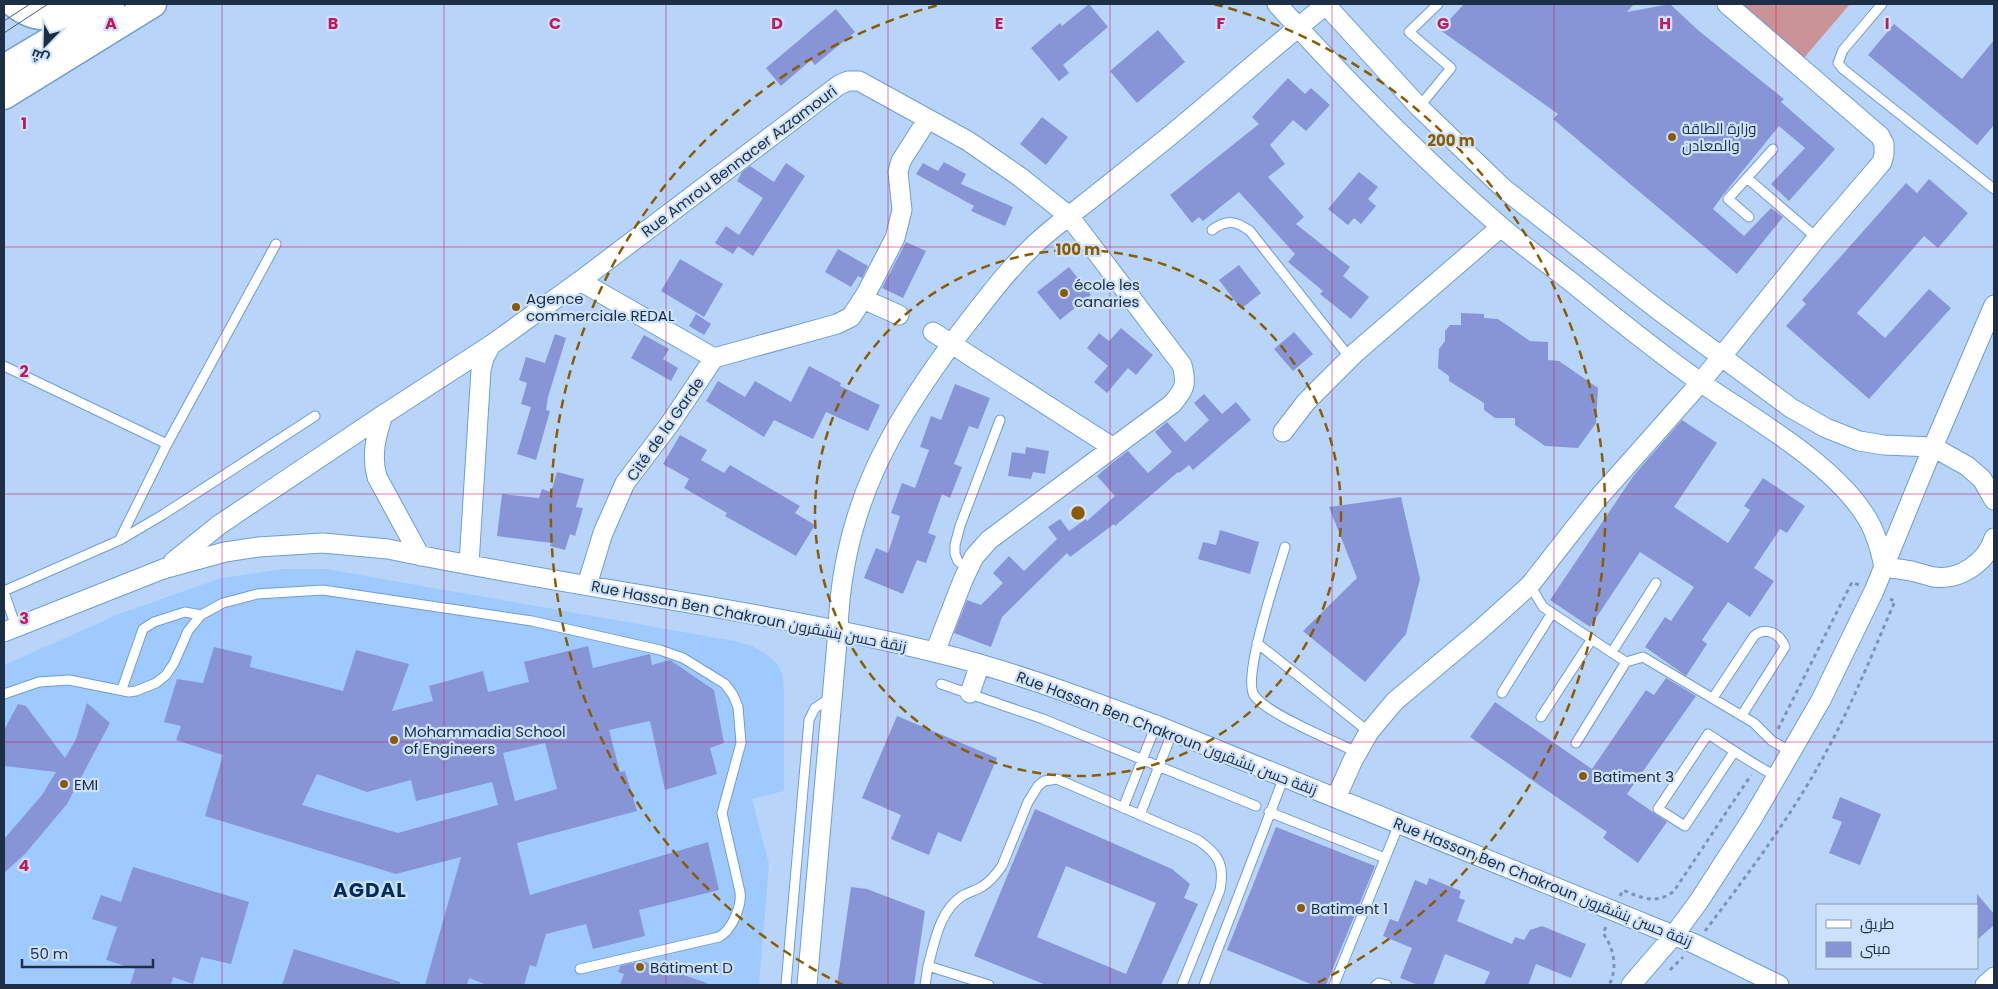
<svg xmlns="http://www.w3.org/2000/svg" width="1998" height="989" viewBox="0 0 1998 989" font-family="Poppins,Cairo,sans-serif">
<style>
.built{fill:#9fcaff}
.green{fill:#ca9397}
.building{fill:#8795d7;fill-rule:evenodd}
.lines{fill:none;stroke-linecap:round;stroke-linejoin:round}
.lane-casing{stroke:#6e9dd6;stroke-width:11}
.street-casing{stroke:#6e9dd6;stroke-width:21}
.secondary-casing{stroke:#6e9dd6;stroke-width:29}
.path{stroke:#7b94b4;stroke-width:3;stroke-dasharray:4 4;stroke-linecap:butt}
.lane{stroke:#fff;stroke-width:9}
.street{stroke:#fff;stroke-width:19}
.secondary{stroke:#fff;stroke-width:26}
.tram{stroke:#475d78;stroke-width:1}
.grid{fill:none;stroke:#c2185b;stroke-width:1;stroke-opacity:0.55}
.ring{fill:none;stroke:#8b5b01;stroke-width:2.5;stroke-dasharray:9 6}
.poi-dot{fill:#8b5b01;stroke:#cee1fa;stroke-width:2}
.labels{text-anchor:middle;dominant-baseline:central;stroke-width:4.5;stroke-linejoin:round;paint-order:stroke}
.poi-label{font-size:15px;fill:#1c2f47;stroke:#cee1fa;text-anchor:start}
.street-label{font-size:15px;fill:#1c2f47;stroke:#cee1fa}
.district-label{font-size:20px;font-weight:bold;letter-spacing:1px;fill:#002c5c;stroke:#cee1fa}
.grid-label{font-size:16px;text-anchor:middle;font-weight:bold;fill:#c2185b;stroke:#cee1fa;stroke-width:4.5;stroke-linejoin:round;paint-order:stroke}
.centre{fill:#8b5b01;stroke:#cee1fa;stroke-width:2.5}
.ring-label{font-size:15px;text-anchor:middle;font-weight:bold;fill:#8b5b01;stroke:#cee1fa;stroke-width:4.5;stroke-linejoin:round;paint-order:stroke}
</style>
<rect width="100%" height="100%" fill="#b8d5f9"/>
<!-- built -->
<path class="built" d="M283,569h43l408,72 18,5 13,7 13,12 5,12 1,12v102l-32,8 17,65 -10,121h-755v-320l115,-51 102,-36z"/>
<!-- green -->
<path class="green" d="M1739,4h111l-47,55z"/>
<!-- building -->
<path class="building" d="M1089,4l19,23 -45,38 6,8 -10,8 -28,-33 29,-25 2,3z
M1464,4h170l-7,8 43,-8 29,27 85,68 -3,3 54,47 -46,52 -18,-17 34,-36 -26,-22 -56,69 -10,14 31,27 27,-28 12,9 -46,57 -184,-155 5,-5 -118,-84z
M836,9l19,23 -40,33 -4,-5 -30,26 -15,-18z
M1894,24l68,55 32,-39v85l-17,20 -109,-90z
M1158,30l27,32 -48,41 -27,-32z
M1288,78l17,16 6,-6 19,17 -24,26 -13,-11 -23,25 15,19 -17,13 36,40 -8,7 54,43 -7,9 26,21 -18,22 -31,-25 3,-3 -35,-29 7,-8 -56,-62 -36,29 -4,-4 -7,6 -22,-28 89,-71 -7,-7z
M1042,117l26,20 -22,28 -26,-21z
M944,162l22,12 -5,10 52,23 -8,19 -34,-15 3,-5 -58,-32 7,-11 15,8z
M786,163l19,13 -52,80 -15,-10 -5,8 -18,-11 11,-17 13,9 24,-37 -26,-17 5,-9 8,-6 24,16z
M1359,172l19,15 -10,12 8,7 -15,18 -7,-6 -6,7 -20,-16z
M1929,179l39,34 -30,35 -14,-12 -67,77 28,25 44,-49 22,19 -82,91 -83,-73 20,-22 -4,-4 104,-117 11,10z
M906,242l20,9 -23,47 -21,-10z
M838,249l30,17 -6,12 -4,-2 -7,11 -26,-15z
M680,259l43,25 -19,33 -43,-26z
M1239,265l22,28 -20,16 -22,-29z
M1069,267l22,28 -31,25 -23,-28z
M1461,313l23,1v4l14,1 32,22 18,1v18l11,1 39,27 -2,35 -18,25 -33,-2 -30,-21v-7h-20l-11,-8v-7l-35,-22v-5l-11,-8 1,-19 6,-8v-10l5,-6h11z
M696,314l15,10 -7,11 -15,-9z
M1121,328l32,27 -17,20 -8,-7 -21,25 -13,-11 14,-16 -21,-18 12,-15 10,8z
M1294,332l19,22 -20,17 -19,-22z
M555,334l11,4 -18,59 -2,13 4,1 -14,49 -19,-6 14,-47 -10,-3 6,-21 -8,-3 7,-23 19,6z
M644,335l25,14 -6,10 15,9 -7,13 -40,-23z
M809,366l32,17 -1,3 40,19 -12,26 -42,-19 -13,27 -39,-19 -10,17 -58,-36 12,-20 27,16 10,-16 36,21z
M955,384l35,14 -12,31 -9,-3 -15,38 8,3 -12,31 -8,-4 -14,39 8,3 -10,27 -9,-3 -14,34 -39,-16 12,-30 12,5 12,-37 -9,-3 11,-30 13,5 14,-38 -9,-3 11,-31 10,4z
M1204,394l18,20 14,-12 15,18 -58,50 -4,-5 -10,8 -1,-1 -63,54 -1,-2 -44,33 -3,-4 -65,64 -11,30 -37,-14 13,-33 14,5 22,-22 -10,-10 16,-17 15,15 33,-32 -9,-12 12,-8 9,12 17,-12 1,2 28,-25 -18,-20 15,-13 16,-12 20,22 24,-21 -17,-20 12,-10 18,20 24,-22 -15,-17z
M1682,420l35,23 -43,64 54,36 22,-33 -6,-4 19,-28 42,28 -18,27 -7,-4 -26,39 20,13 -24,36 -22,-15 -26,38 5,4 -21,32 -41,-29 20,-30 6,4 23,-34 -54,-35 -50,75 -40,-27 84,-125z
M680,435l27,15 -6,10 23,13 6,-8 70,41 -5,7 20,12 -19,31 -71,-40 2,-3 -43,-25 5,-9 -26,-15z
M1026,447l23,4 -4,23 -12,-2 -2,7 -23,-3 4,-24 13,2z
M557,472l27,7 -8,28 7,1 -8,28 -5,-2 -5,16 -15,-4 1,-3 -54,-7 5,-42 37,4 3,-9 9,3z
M1401,497l19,82 -14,55 -41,48 -62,-51 54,-53 -28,-71z
M1220,530l39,12 -9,32 -52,-15 5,-17 13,3z
M588,646l5,22 57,-14 2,11 18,-5 44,30 10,53 -14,5 7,26 -52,16 -15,-69 -41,9 11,42 5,-1 12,40 -120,32 13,52 178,-53 11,48 -80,20 6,26 -52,13 -7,-25 -40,10 -10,33 -6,-2 -6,20h-37l-18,-7 -2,7h-42l36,-128 -65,17 -191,-58 18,-61 -47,-15 5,-14 -17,-4 13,-43 26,4 11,-36 38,9 -2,11 93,24 13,-41 53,14 -17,47 41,-10 -4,-15 54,-15 5,21 41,-10 -5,-20zM545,743l12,46 -42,12 -12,-48zM317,774l50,18 44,-12 5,21 76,-19 6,23 -100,28 -96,-28z
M1666,678l30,18 -69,98 40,28 -29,41 -35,-25 4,-6 -137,-95 25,-35 97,67 54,-79 8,5z
M87,703l23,20 -43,81 -42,50 -21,19v-34l38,-44 14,-23 -52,-6v-36l14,-26 8,2 39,52 11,-19z
M897,716l100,42 -36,84 -23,-10 -9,23 -38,-16 10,-24 -39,-17z
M1840,797l41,17 -21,51 -31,-12 13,-31 -10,-4z
M1035,809l137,60 18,15 -6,14 14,6 -37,81h-115l-72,-29zM1066,866l90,37 -30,71 -89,-37z
M1276,827l99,39 -49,119h-13l-86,-35z
M133,867l116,35 -18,62 -30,-7 -8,27 -20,-7 -2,8h-41l5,-16 -29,-9 11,-33 -25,-8 9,-24 20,7z
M1429,878l32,13 -2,7 6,2 -8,21 55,23 3,-7 9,3 6,-10 12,-4 44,18 -15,34 -35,-14 -8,21h-44l6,-13 -45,-18 -12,31h-15l-18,-7 12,-30 -29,-12 7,-17 8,3 17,-42 12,5z
M851,887l16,2 58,22 -11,74h-77z
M1977,894l17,20v11l-17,15z
M294,949l106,33v3h-118z
M642,961l65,22 -1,2h-86l4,-11 -6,-2 2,-6z"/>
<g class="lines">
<!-- lane casing -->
<g class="lane-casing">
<path id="lane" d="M1882,4l-39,46 -5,13 5,6 151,120
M1419,107l32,-39 -42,-36 29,-28
M1747,178l70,60
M1749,217l-21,-18 45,-50
M1212,230c15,-11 24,-9 38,1l100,127
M4,366l163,78
M120,539l47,-95 109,-200
M1285,547c-7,25 -43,129 -31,148 11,18 81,47 103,57
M968,569l-10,-8 -3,-7v-9l5,-19 40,-106
M1530,585l13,22 83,55 17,-5 111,66 18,18 20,11
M4,591l116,-51 44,-26 151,-98
M4,592l12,35
M1257,643l112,89
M1612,652l44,-69
M941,684l102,35 213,87
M122,689l21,-60 11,-7 31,-10 16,3
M1502,693l50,-80
M4,694l35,-12 30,-2 60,12 7,-1 20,-8 10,-8 8,-12 14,-32 13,-16 22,-12 34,-9 66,-4 209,31 128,29 23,8 42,26 8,11 5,12 3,36 -19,70 18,79c2,14 -8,38 -21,45l-139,32
M1713,698l41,-62c11,-10 26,-3 31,11l-43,68
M1541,717l51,-78
M1576,743l50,-81
M1734,752l-49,74 -27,-17 50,-75c23,15 45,30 69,43
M1123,808l33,-83
M1269,812l116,46
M1140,815l32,-82
M786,985l23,-265 6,-12 17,-11
M925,985l3,-19
M989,985l-61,-19c7,-25 11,-54 34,-70 7,-4 15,-6 21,-10 8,-5 14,-13 19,-20l26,-64 10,-16 6,-5 13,-2 141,61c20,14 27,24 22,50l-38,95
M1204,985l80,-208
M1334,985l65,-161
M1376,985l3,-2 8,2"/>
</g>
<!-- street casing -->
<g class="street-casing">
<path id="street" d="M1277,4c70,78 144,153 223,222 23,20 47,37 70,55 43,35 87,71 133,103 51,35 126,77 160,128 12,17 17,36 21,55 10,2 21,2 31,5 6,1 12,4 19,5 25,4 53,-15 60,-39
M1325,4l94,103 84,81 154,121 134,99 35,20 33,13 25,4 49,2 34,19 15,13 12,21
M580,281l134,77
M863,299l36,16
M933,332l179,115
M1283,432l23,-30 49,-49 146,-126
M420,556l-43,-79c-6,-22 -1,-41 6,-62l108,-70
M173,562l46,-37 164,-110
M469,564l12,-194 3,-12 7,-13 89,-64 259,-196 9,-4h11l109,60 52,36 49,39 113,149c5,19 3,24 -10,39l-183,136 -15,17 -11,23 -28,72
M587,585l16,-52 22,-50 44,-58 45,-67 123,-34 14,-7 15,-23 29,-56 7,-28 -4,-38 3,-11 26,-41
M4,632l159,-63 62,-17 33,-5 65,-4 65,6c181,38 366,59 546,103 76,18 149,46 222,73l539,219 84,41
M970,693l10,-29
M1336,798l17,-38 16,-28 26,-31 85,-71 50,-45 69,-88 102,-115 116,-144 55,-64 10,-12 2,-8v-10l-4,-8 -153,-132
M807,985l31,-355c4,-121 52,-205 124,-300 22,-28 43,-57 69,-82 14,-14 31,-27 47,-39 32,-25 63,-50 94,-75 52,-43 102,-88 155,-130
M1631,985l43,-50 25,-34 53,-82 69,-119 53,-109 59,-144 61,-142
M1985,985l9,-8"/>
</g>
<!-- secondary casing -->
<g class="secondary-casing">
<path id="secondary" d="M14,4c26,21 45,11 72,2
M4,68l107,-64
M4,96l149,-92"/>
</g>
<!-- path -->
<path class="path" d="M1778,729l74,-147 7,3
M1620,896l3,-6c18,8 34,15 51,1l77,-116
M1606,927l-3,6c11,16 15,35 6,52
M1705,931c43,-57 86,-114 120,-177 27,-49 48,-102 70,-153l-5,-2
M1670,970l13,-13"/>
<!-- lane -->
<use href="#lane" class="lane"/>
<!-- street -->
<use href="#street" class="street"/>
<!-- secondary -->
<use href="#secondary" class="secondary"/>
<!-- tram -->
<path class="tram" d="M4,21l26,-17
M4,33l44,-29"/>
</g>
<!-- grid -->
<path class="grid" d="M222,4v981M444,4v981M666,4v981M888,4v981M1110,4v981M1332,4v981M1554,4v981M1776,4v981M4,247h1990M4,494h1990M4,742h1990"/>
<!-- distance rings -->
<g class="ring">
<circle cx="1078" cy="513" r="263"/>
<path d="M843 985A527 527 0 0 1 942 4M1214 4A527 527 0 0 1 1313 985"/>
</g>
<!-- markers -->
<g class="poi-dot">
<circle cx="1672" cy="137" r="5"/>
<circle cx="1064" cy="293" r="5"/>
<circle cx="516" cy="307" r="5"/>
<circle cx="394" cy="740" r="5"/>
<circle cx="1583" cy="776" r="5"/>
<circle cx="64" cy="784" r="5"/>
<circle cx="1301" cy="908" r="5"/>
<circle cx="640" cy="967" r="5"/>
</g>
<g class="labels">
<!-- poi labels -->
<g class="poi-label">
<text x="1682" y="128">وزارة الطاقة<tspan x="1682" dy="17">والمعادن</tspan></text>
<text x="1074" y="284">école les<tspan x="1074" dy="17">canaries</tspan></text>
<text x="526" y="298">Agence<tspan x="526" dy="17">commerciale REDAL</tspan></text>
<text x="404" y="731">Mohammadia School<tspan x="404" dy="17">of Engineers</tspan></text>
<text x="1593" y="776">Batiment 3</text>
<text x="74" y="784">EMI</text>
<text x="1311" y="908">Batiment 1</text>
<text x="650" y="967">Bâtiment D</text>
</g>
<!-- street labels -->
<g class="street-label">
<text transform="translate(739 161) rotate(-37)">Rue Amrou Bennacer Azzamouri</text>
<text transform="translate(665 429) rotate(-55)">Cité de la Garde</text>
<text transform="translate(749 616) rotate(11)">Rue Hassan Ben Chakroun زنقة حسن بنشقرون</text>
<text transform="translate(1167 733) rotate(21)">Rue Hassan Ben Chakroun زنقة حسن بنشقرون</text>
<text transform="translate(1543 882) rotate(22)">Rue Hassan Ben Chakroun زنقة حسن بنشقرون</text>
</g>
<!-- district labels -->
<g class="district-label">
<text x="370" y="890">AGDAL</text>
</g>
</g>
<g class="grid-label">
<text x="111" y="29">A</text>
<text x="333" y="29">B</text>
<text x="555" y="29">C</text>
<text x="777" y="29">D</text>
<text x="999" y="29">E</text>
<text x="1221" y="29">F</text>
<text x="1443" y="29">G</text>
<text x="1665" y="29">H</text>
<text x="1887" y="29">I</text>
<text x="24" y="129">1</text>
<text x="24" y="377">2</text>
<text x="24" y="624">3</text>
<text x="24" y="871">4</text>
</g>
<circle cx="1078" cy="513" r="8" class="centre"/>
<g class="ring-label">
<text x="1451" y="146">200 m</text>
<text x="1078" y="255">100 m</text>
</g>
<!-- border -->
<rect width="1998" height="989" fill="none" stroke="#1c2f47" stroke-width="10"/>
<!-- legend -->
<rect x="1816" y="904" width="162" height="65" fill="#cee1fa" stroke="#879ab2"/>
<rect x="1826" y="920" width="25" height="8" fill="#ffffff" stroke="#879ab2"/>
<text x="1860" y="929" font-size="15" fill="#1c2f47">طريق</text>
<rect x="1826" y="942" width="25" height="15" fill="#8795d7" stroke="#879ab2"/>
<text x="1860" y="954" font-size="15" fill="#1c2f47">مبنى</text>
<!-- north arrow -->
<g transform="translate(45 45) rotate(203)" stroke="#cee1fa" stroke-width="4" paint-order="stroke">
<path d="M0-4L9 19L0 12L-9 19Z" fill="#1c2f47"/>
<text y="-8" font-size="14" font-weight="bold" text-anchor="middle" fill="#1c2f47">ش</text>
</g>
<!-- scale -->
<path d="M22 959v8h131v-8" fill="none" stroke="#1c2f47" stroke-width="2.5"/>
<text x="30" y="959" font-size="15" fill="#1c2f47" stroke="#cee1fa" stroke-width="4" paint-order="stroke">50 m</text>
</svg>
